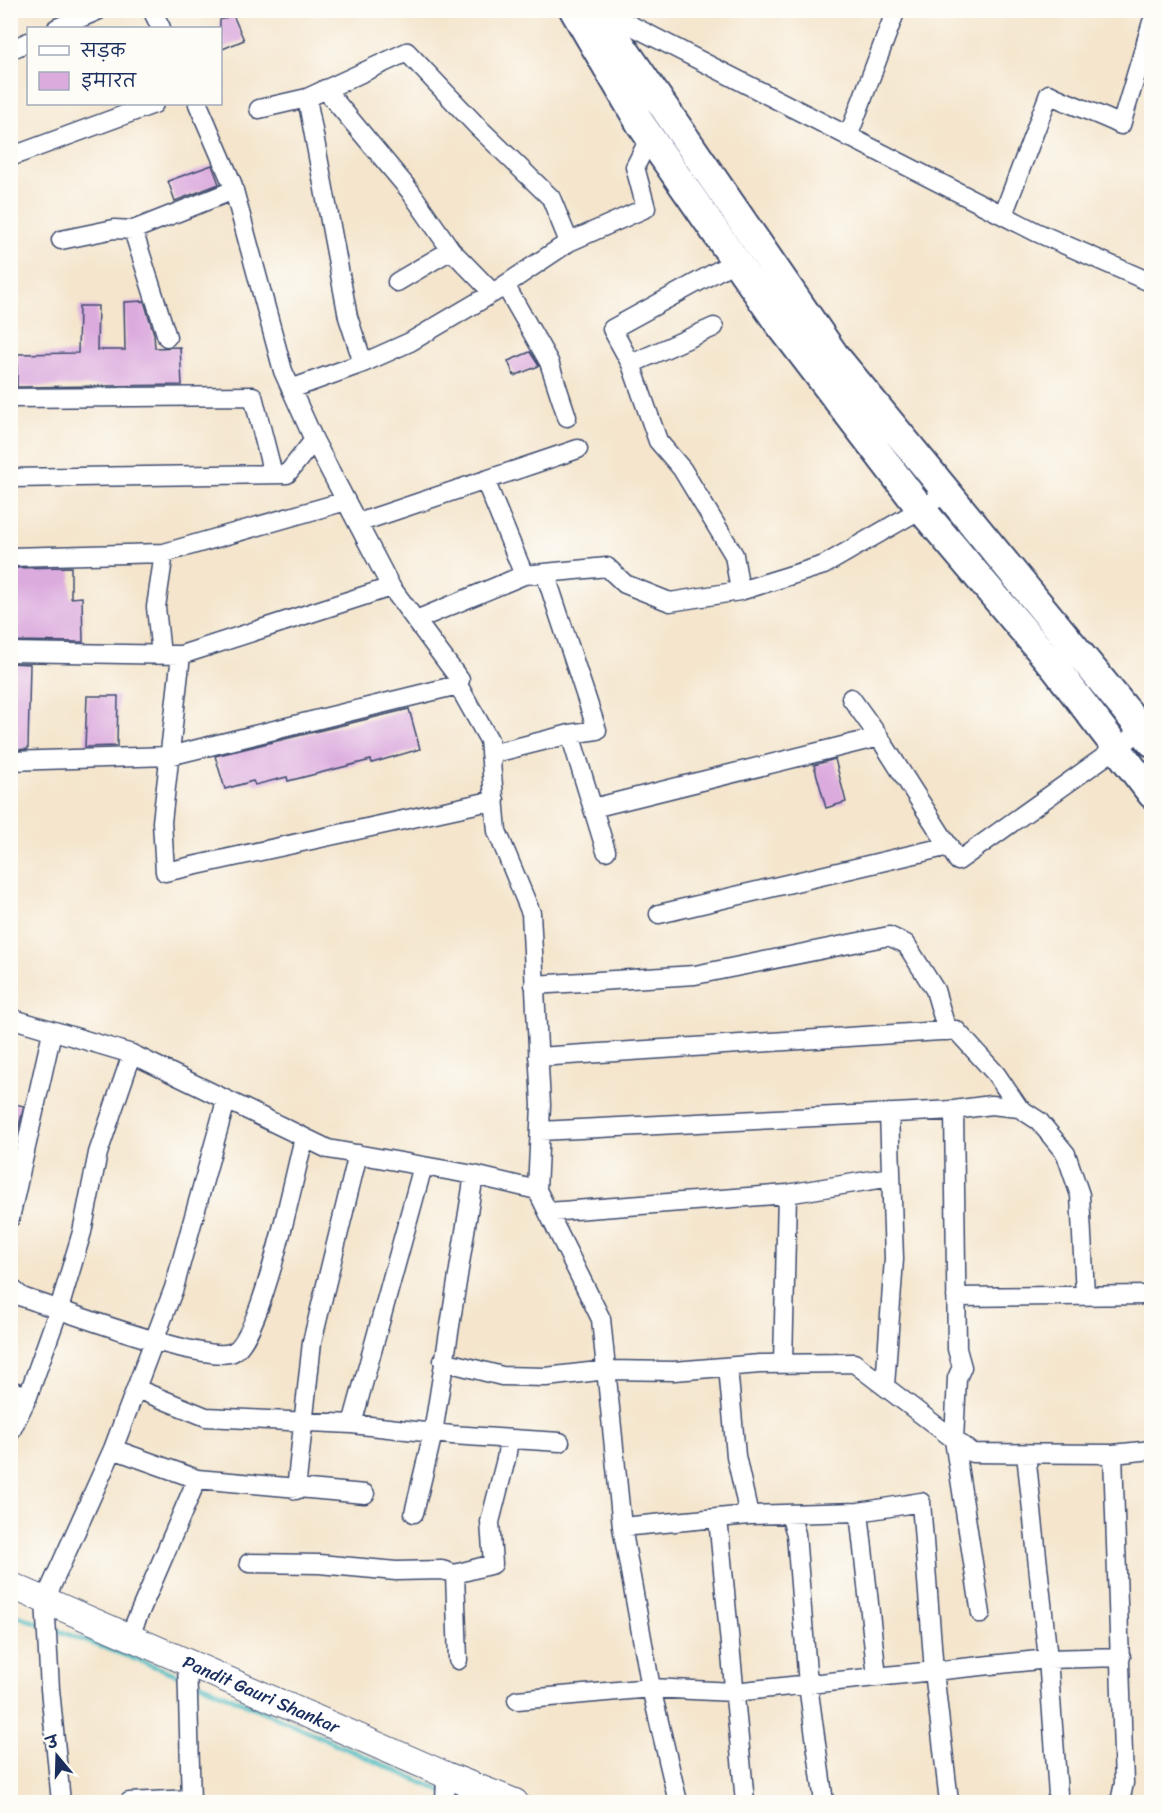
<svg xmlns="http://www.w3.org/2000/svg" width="1162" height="1813" viewBox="0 0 1162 1813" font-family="Sriracha,'Playpen Sans Deva',sans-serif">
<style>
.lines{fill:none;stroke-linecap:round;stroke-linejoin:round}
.stream{stroke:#4bbac1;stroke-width:5}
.building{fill:#dcabde}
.street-casing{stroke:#3c4a6e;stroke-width:21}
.secondary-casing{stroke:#3c4a6e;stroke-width:28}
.primary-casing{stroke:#3c4a6e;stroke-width:32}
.street{stroke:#fff;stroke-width:18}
.secondary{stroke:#fff;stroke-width:26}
.primary{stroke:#fff;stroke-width:28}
.labels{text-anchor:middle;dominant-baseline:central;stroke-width:4.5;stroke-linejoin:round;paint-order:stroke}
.street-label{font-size:18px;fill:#1b2f5e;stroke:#fdfcf7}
</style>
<rect width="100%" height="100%" fill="#fdfcf7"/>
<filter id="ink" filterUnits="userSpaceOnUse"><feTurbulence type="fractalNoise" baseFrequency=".0167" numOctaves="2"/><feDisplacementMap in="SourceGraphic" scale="12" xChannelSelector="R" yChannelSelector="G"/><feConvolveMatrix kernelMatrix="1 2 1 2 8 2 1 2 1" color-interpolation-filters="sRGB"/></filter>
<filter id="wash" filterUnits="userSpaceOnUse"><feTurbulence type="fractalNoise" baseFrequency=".008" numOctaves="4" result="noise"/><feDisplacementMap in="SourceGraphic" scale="24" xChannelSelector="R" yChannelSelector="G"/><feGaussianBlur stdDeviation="1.35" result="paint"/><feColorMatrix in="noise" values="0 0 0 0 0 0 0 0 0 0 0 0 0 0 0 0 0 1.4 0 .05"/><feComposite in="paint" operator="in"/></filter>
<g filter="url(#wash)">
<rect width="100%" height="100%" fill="#f4e5cc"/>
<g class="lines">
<!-- stream -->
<path class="stream" d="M10,1613l187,69 269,120"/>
</g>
<g id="blocks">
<!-- building -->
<path class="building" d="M233,15l11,25 -24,10v-30z
M212,165l7,19 -44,17 -7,-20z
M144,301l10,33 1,14 25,-1 2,38 -165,2v-33l61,-1 1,-47h19l-1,44h28l-1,-48z
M530,352l9,14 -25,10 -6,-15z
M71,567v31l11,-1 1,45 -73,-1v-73z
M10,663l20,1 -2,85 -18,1z
M87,696h31l-1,50 -32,1z
M409,709l11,40 -48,14 -1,-3 -83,21 -1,-4 -32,8 -2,-4 -28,8 -10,-33z
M835,759l11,43 -20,6 -12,-43z
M10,1103l14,3 -6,24 -8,-2z"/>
</g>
</g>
<g filter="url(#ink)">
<use href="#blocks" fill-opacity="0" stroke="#3c4a6e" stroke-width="1.5"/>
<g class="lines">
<!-- street casing -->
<g class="street-casing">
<path id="street" d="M152,10l9,18
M601,10l435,222 116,51
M57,28l42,-18
M10,50l18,-8
M325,89l85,102 41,59 42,43
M307,98l41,219 15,46
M198,104l34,79 51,188 31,69 77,147 69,93 -2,5 31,55 8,91 34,82 10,192 -4,85
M259,109l48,-11 100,-46 70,74 74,72 18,44
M848,137l48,-127
M10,157l144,-53
M1003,215l46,-121c24,12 48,19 72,31l31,-103
M61,240l53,-11 19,1
M397,282l54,-32
M505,285l44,77 18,55
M714,327l-83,37 27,77 24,28 52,86 6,36
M167,337l-34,-107 101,-40
M631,364l-19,-35 124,-68
M291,389l72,-26 47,-21 83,-49 76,-51 77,-34 -11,-41 15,-30
M10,398l243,-2 20,78
M10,478l277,-4 27,-34
M485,480l39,95
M358,523l220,-74
M10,557l154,-4 182,-52
M545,573l52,157 -27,4 36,117
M391,587l-210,68 -19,167 3,50 330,-72
M416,620l108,-45 83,-8 18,17 45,18 70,-11 84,-26 97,-56 26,-17
M10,652l171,3
M161,655l-5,-48 8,-54
M851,698l28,39
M491,754l79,-20
M10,761l159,-5 289,-71
M593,808l286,-71 79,124 184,-131
M659,914l290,-68
M534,985l161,-10 194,-39 17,8 29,46 12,41
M10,1018l122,36 196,95 146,26 63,15 64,129 21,208 29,161 27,114
M538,1057l418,-27 40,44 23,34 20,13 27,33 14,41 5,100
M954,1110l3,239 5,18 -5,11 -3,62 27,174
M540,1131l414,-21 37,-5 28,3
M548,1212l239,-18 104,-17
M10,1218l42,-186
M10,1287l12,10c35,11 184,68 211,55 29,-14 61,-176 71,-214
M956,1297l196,-2
M443,1361l59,15 44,1 61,-7 67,1 86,-7 94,-1 118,90 141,1 39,-4
M783,1364l4,-170
M728,1367l8,89 13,59
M885,1386l9,-127 -5,-146
M137,1389l69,28 146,7 100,11 108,7
M10,1390l18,6
M352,1424l71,-258
M10,1433l18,-37 31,-87 23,-77 16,-79 34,-99
M113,1449l84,30 168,15
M1026,1454l22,205 10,135 -2,8
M1113,1454l11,329 -4,19
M296,1490l16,-148 46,-188
M859,1512l18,165
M414,1513l19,-80 41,-258
M790,1515l6,19 12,151 16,117
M718,1518l27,284
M622,1527l127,-12 110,-3 62,-10 13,169 15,131
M249,1563l70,1 77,7 46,-1 13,4 38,-10 -3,-42 16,-63 3,-20
M455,1574l3,86
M129,1637l68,-158
M187,1662l4,140
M517,1700l134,-12 83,4 314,-33 73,-2
M61,1802l-11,-113 -5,-89 68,-151 61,-161 52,-187
M129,1802l62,-3
M445,1802l1,-27"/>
</g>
<!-- secondary casing -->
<g class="secondary-casing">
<g id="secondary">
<path id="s1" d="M10,1585l436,190 69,27"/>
</g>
</g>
<!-- primary casing -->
<g class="primary-casing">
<path id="primary" d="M574,10l66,113 135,195 146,191 135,160 96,125
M597,10l238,346 317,386"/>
</g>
<!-- street -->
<use href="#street" class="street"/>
<!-- secondary -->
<use href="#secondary" class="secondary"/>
<!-- primary -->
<use href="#primary" class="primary"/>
</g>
</g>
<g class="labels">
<!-- street labels -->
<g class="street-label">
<text stroke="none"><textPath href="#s1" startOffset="274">Pandit Gauri Shankar</textPath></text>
</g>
</g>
<!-- margin -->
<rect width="1162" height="1813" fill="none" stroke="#fdfcf7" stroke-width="36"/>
<!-- legend -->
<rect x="27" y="27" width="195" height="78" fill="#fdfcf7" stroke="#a3aaba" stroke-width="1.5"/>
<rect x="39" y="46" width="30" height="9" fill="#ffffff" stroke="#a3aaba" stroke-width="1.5"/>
<text x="81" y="57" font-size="18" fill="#1b2f5e">सड़क</text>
<rect x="39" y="72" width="30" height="18" fill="#dcabde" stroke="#a3aaba" stroke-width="1.5"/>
<text x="81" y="87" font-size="18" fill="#1b2f5e">इमारत</text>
<!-- north arrow -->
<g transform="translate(57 1756) rotate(341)" stroke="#fdfcf7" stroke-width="4.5" paint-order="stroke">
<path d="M0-4.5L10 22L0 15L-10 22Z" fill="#1b2f5e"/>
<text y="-9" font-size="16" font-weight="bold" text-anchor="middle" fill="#1b2f5e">उ</text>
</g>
</svg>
